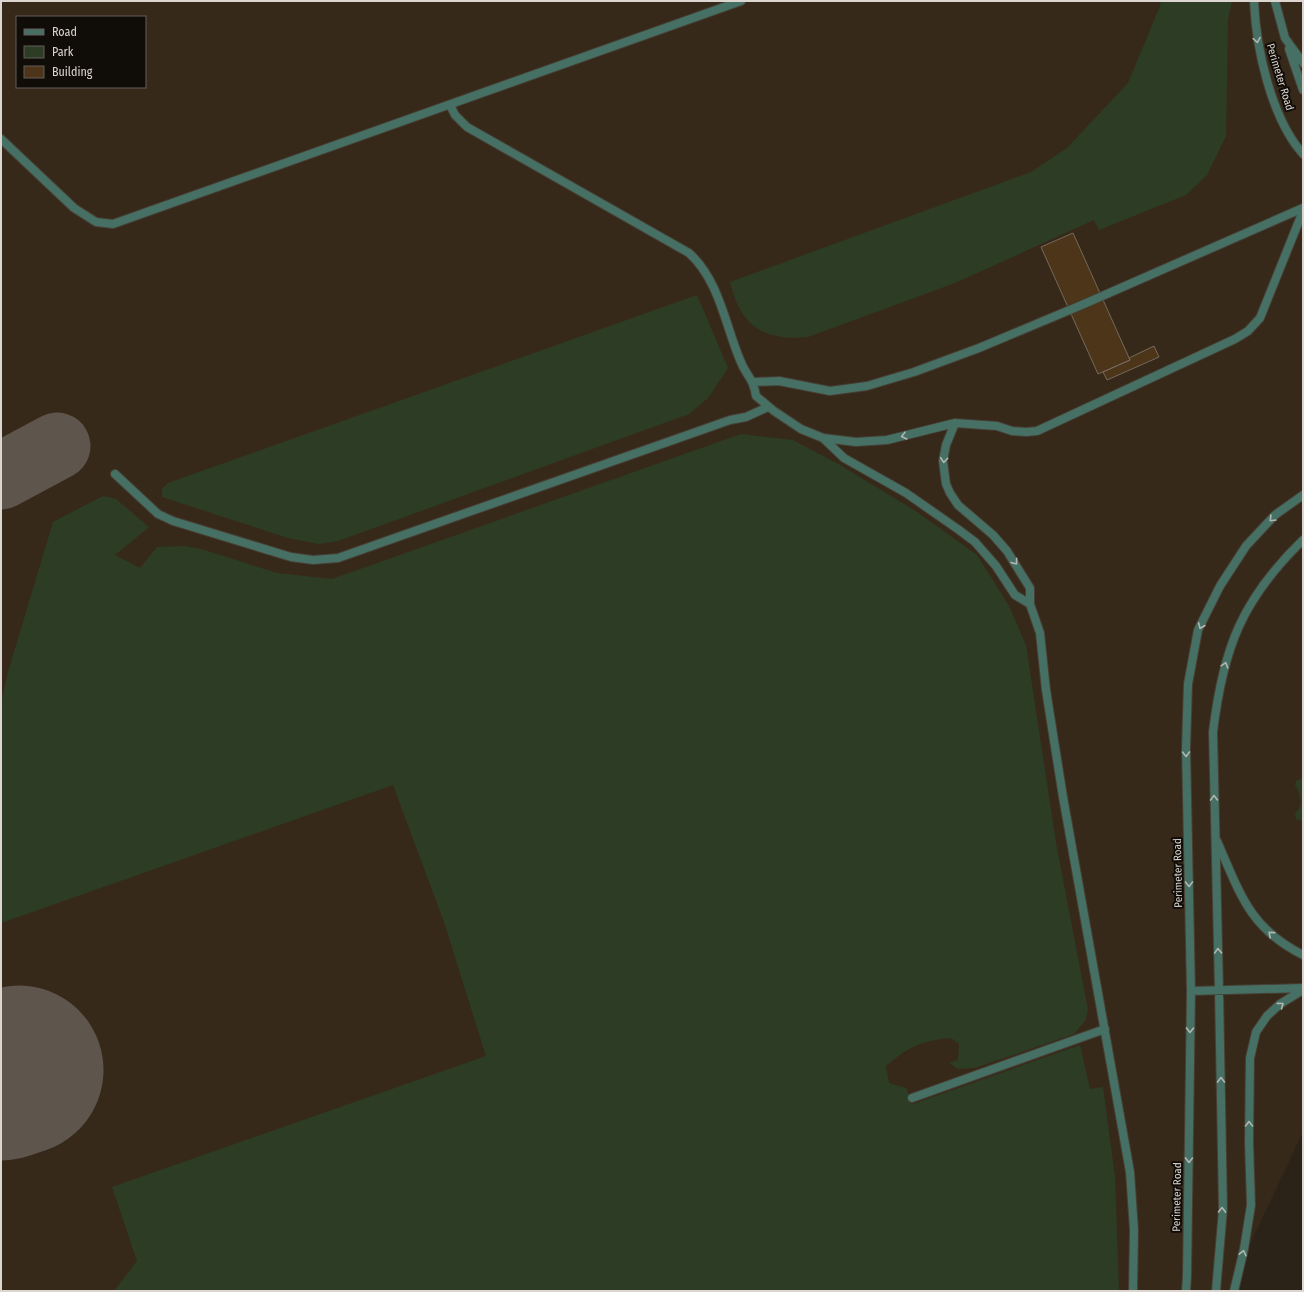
<svg xmlns="http://www.w3.org/2000/svg" width="1304" height="1292" viewBox="0 0 1304 1292" font-family="'Fira Sans Condensed',sans-serif">
<style>
.built{fill:#37291a;fill-rule:evenodd}
.green{fill:#2d3d25}
.lines{fill:none;stroke-linecap:round;stroke-linejoin:round}
.taxiway{stroke:#5e554c;stroke-width:67}
.runway{stroke:#5e554c;stroke-width:169}
.building{fill:#4d351a;stroke:#74695d}
.service-casing{stroke:#473f35;stroke-width:10}
.minor-casing{stroke:#473f35;stroke-width:10}
.tertiary-casing{stroke:#473f35;stroke-width:10}
.service{stroke:#467064;stroke-width:8}
.minor{stroke:#467064;stroke-width:8}
.tertiary{stroke:#467064;stroke-width:8}
.oneway{stroke:#b0b7b0}
.labels{text-anchor:middle;dominant-baseline:central;stroke-width:4;stroke-linejoin:round;paint-order:stroke}
.street-label{font-size:11px;fill:#ddd6d0;stroke:#100c08}
</style>
<rect width="100%" height="100%" fill="#2b2218"/>
<!-- built -->
<path class="built" d="M1,1h1302v1131l-75,159h-1227zM17,17h128v70h-128z"/>
<!-- green -->
<path class="green" d="M1161,1h71l-4,19 -2,116 -19,39 -21,20 -87,35 -5,-10 -139,63 -147,54c-44,4 -67,-10 -78,-55l301,-110 36,-24 61,-65 32,-77z
M697,295l31,73 -20,30 -19,16 -351,127 -19,3 -31,-6 -126,-41v-8l6,-6z
M741,434l52,6 47,25 77,47 60,43 32,51 17,39 30,198 32,167 -3,11 -11,13 -99,34 -17,1 -9,-6 9,-3 1,-16 -8,-6c-31,3 -41,8 -65,28l3,17 17,5 7,16 167,-59 10,44 13,-2 12,90 4,114h-1005l23,-30 -25,-74 374,-131 -42,-134 -51,-137 -392,138v-221l7,-30 45,-150 50,-26 13,3 33,28 -34,28 25,13 17,-21 27,-1 17,3 76,24 55,6z
M1303,778v43l-7,-2 -1,-5c9,-8 6,-20 0,-29l1,-4z"/>
<g class="lines">
<!-- taxiway -->
<path class="taxiway" d="M1,476l56,-30"/>
<!-- runway -->
<path class="runway" d="M1,1076l18,-6"/>
</g>
<!-- building -->
<path class="building" d="M1073,233l57,127 -32,14 -57,-127z
M1154,346l5,11 -52,23 -4,-8 27,-12 -1,-2z"/>
<g class="lines">
<!-- service casing -->
<g class="service-casing">
<path id="service" d="M450,105l5,10 12,12 222,126c30,27 36,71 51,107 6,16 13,17 16,36l18,15 27,18 22,9 21,20 62,35 53,37 16,12 21,24 19,29 15,9
M1,139l73,69 22,14 17,2 628,-223
M754,382l25,-1 51,10 37,-5 47,-14 65,-24 105,-44 219,-96
M955,423l-9,22 -3,16 3,23 4,9 8,12 35,30 14,16 23,37v16l10,29 6,57 17,107 67,375 4,58 -1,61
M823,438l33,4 31,-2 68,-17 42,3 15,5 14,1 11,-1 198,-92 13,-8 12,-13 43,-107
M115,474l43,40 15,7 118,36 22,3 25,-2 392,-138 16,-3 22,-10
M912,1098l193,-69"/>
</g>
<!-- minor casing -->
<g class="minor-casing">
<path id="minor" d="M1254,1c2,47 17,117 49,153
M1275,1l10,37 18,25
M1289,49l14,41
M1217,841c23,52 32,87 86,114
M1219,990l-6,-258c10,-84 29,-133 90,-192
M1191,991l-5,-243 2,-64 10,-54 22,-44 26,-40 29,-31 28,-20"/>
</g>
<!-- tertiary casing -->
<g class="tertiary-casing">
<path id="tertiary" d="M1186,1291l1,-15 4,-285 112,-3
M1216,1291l7,-82 -4,-219
M1234,1291l10,-42 7,-44 -2,-63 1,-84 6,-26 11,-16 13,-12 23,-14"/>
</g>
<!-- service -->
<use href="#service" class="service"/>
<!-- minor -->
<use href="#minor" class="minor"/>
<!-- tertiary -->
<use href="#tertiary" class="tertiary"/>
</g>
<!-- one-way arrows -->
<defs><path id="oneway-chevron" d="M-2-3.5L2.5 0L-2 3.5" fill="none" stroke-width="1.6" stroke-linecap="round" stroke-linejoin="round"/></defs>
<g class="oneway">
<use href="#oneway-chevron" transform="translate(1257 40) rotate(81)"/>
<use href="#oneway-chevron" transform="translate(904 436) rotate(166)"/>
<use href="#oneway-chevron" transform="translate(944 460) rotate(95)"/>
<use href="#oneway-chevron" transform="translate(1272 519) rotate(135)"/>
<use href="#oneway-chevron" transform="translate(1015 562) rotate(54)"/>
<use href="#oneway-chevron" transform="translate(1201 626) rotate(113)"/>
<use href="#oneway-chevron" transform="translate(1225 665) rotate(-73)"/>
<use href="#oneway-chevron" transform="translate(1186 754) rotate(89)"/>
<use href="#oneway-chevron" transform="translate(1214 798) rotate(-91)"/>
<use href="#oneway-chevron" transform="translate(1189 884) rotate(89)"/>
<use href="#oneway-chevron" transform="translate(1271 934) rotate(-139)"/>
<use href="#oneway-chevron" transform="translate(1218 951) rotate(-92)"/>
<use href="#oneway-chevron" transform="translate(1281 1005) rotate(-37)"/>
<use href="#oneway-chevron" transform="translate(1190 1030) rotate(91)"/>
<use href="#oneway-chevron" transform="translate(1221 1080) rotate(-91)"/>
<use href="#oneway-chevron" transform="translate(1249 1124) rotate(-90)"/>
<use href="#oneway-chevron" transform="translate(1189 1160) rotate(91)"/>
<use href="#oneway-chevron" transform="translate(1222 1210) rotate(-89)"/>
<use href="#oneway-chevron" transform="translate(1243 1253) rotate(-77)"/>
</g>
<g class="labels">
<!-- street labels -->
<g class="street-label">
<text transform="translate(1280 77) rotate(73)">Perimeter Road</text>
<text transform="translate(1178 873) rotate(-91)">Perimeter Road</text>
<text transform="translate(1177 1197) rotate(-89)">Perimeter Road</text>
</g>
</g>
<!-- border -->
<rect width="1304" height="1292" fill="none" stroke="#ddd6d0" stroke-width="4"/>
<!-- legend -->
<rect x="16" y="16" width="130" height="72" fill="#100c08" stroke="#625d58"/>
<rect x="24" y="29" width="20" height="6" fill="#467064" stroke="#625d58"/>
<text x="52" y="36" font-size="12" fill="#ddd6d0">Road</text>
<rect x="24" y="46" width="20" height="12" fill="#2d3d25" stroke="#625d58"/>
<text x="52" y="56" font-size="12" fill="#ddd6d0">Park</text>
<rect x="24" y="66" width="20" height="12" fill="#4d351a" stroke="#625d58"/>
<text x="52" y="76" font-size="12" fill="#ddd6d0">Building</text>
</svg>
